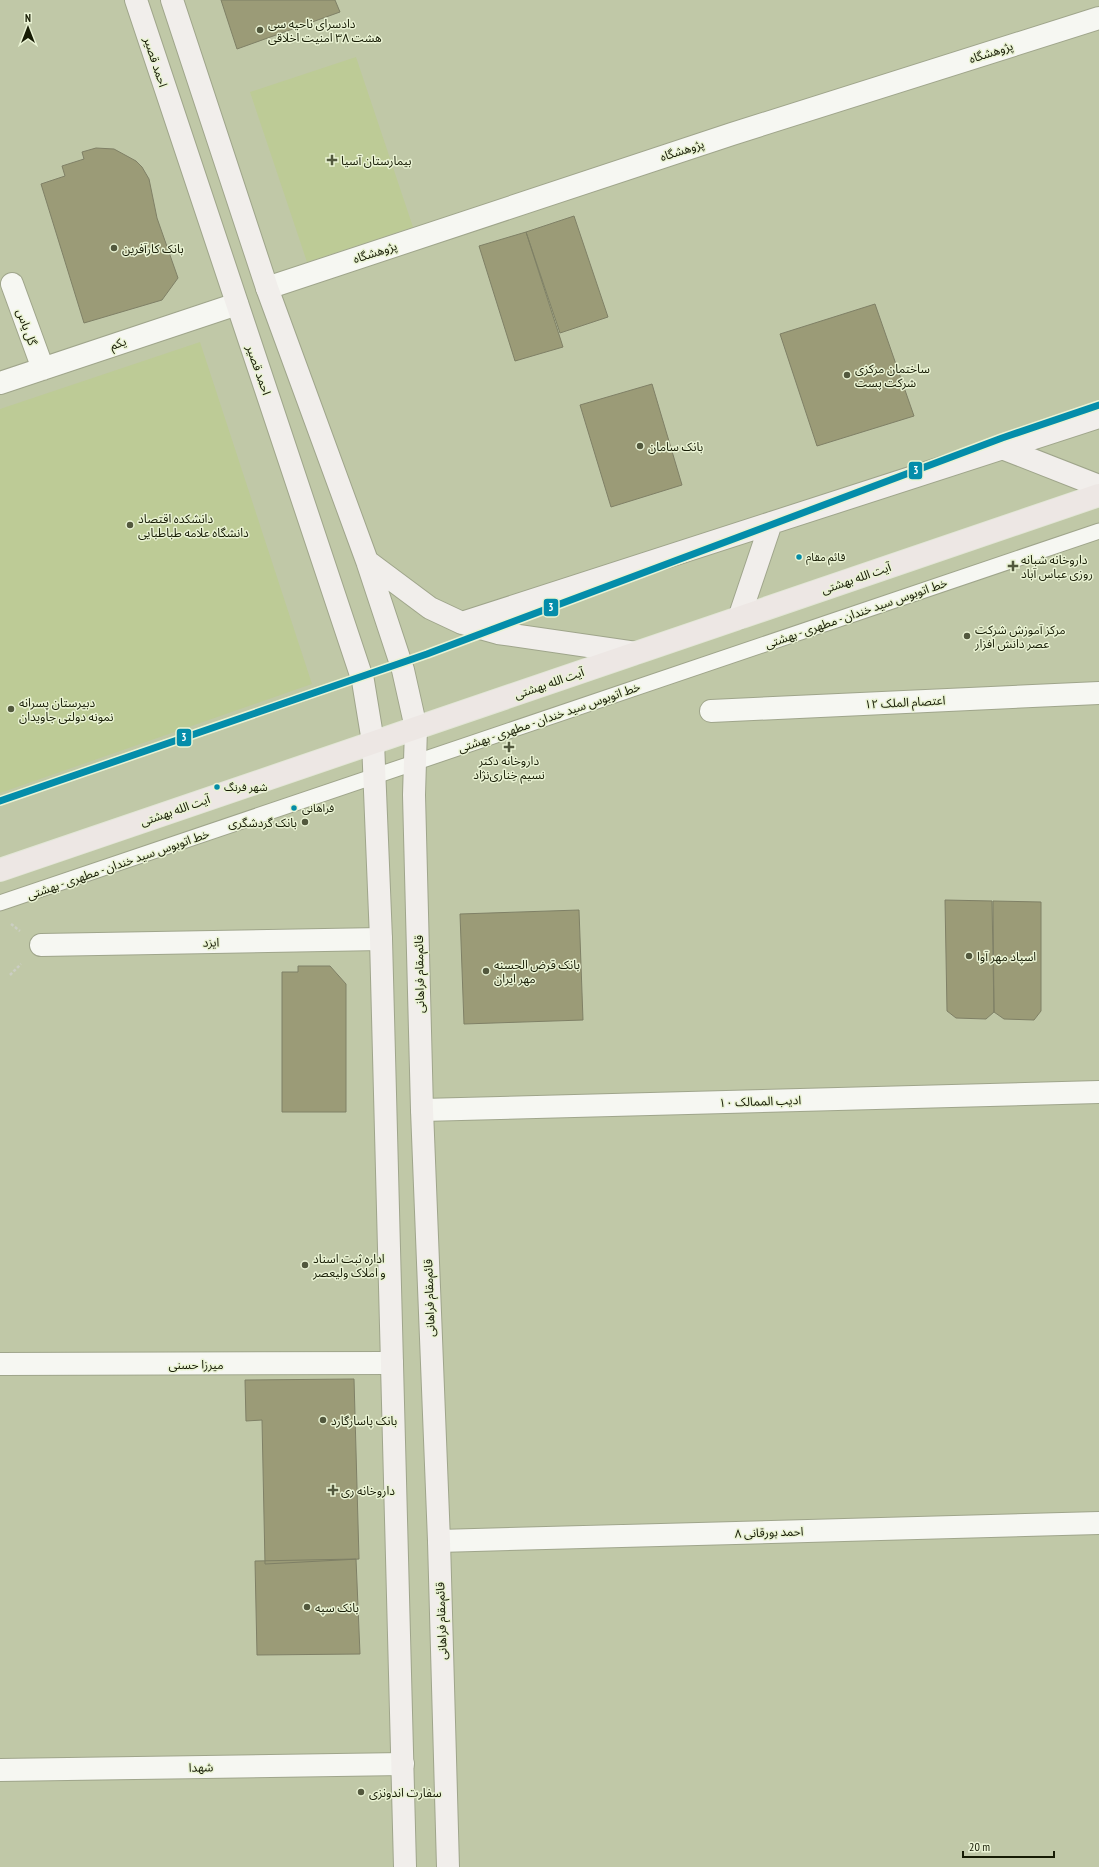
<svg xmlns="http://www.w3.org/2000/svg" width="1099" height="1867" viewBox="0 0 1099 1867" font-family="'PT Sans Narrow','Noto Sans Arabic',sans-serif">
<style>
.built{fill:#bdcb96}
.building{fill:#9b9b77;stroke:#7f8066}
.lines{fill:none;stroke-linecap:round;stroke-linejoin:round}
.lane-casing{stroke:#9fa58b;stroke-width:17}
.street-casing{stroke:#9fa58b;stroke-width:24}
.secondary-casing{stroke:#9fa58b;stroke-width:24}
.primary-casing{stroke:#e3e6d7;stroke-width:24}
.path{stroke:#cbcec3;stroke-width:2.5;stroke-dasharray:3 2;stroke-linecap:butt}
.lane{stroke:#f6f7f2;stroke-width:15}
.street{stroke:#f6f7f2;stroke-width:22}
.secondary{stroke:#f1eeeb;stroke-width:22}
.primary{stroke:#ede7e4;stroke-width:22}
.metro-1-casing{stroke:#eaf3d4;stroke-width:10}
.metro-1{stroke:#048daa;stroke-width:7}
.poi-dot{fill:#52583d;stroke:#eaf3d4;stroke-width:1.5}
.bus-dot{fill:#048da6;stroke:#eaf3d4;stroke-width:1.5}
.labels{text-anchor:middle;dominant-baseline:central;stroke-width:3;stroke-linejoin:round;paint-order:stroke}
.bus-label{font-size:11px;fill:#161b04;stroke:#eaf3d4;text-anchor:start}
.poi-label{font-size:12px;fill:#161b04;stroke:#eaf3d4;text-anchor:start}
.street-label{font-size:12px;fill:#161b04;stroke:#eaf3d4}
.line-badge{stroke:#eaf3d4;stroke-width:1.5}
.badge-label{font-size:11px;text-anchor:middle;font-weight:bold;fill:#fff}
</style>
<rect width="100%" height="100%" fill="#c0c8a7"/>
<!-- built -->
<path class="built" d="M356,57l57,170 -106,35 -57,-170z
M200,342l112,342 -312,109v-384z"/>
<!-- building -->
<path class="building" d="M221,0h114l5,12 -103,37z
M96,148l18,1 22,12 6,6 7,12 8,39 21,60 -16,22 -78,23 -43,-139 24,-8 -3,-10 22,-7 -2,-7z
M574,216l34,101 -48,16 -34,-101z
M526,232l37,115 -48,14 -36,-115z
M875,304l39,112 -97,30 -37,-112z
M652,384l30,101 -71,22 -31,-102z
M945,900l47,1 2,111 -8,7 -30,-1 -9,-7z
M993,901l48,1v109l-7,9 -30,-1 -10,-7z
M579,910l4,110 -119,4 -4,-110z
M298,966h32l16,18v128h-64v-140h16z
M354,1379l5,180 -94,5 -3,-144 -16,1 -1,-41z
M356,1559l4,95 -103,1 -2,-94z"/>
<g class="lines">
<!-- lane casing -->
<g class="lane-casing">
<path id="lane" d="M0,903l1099,-372"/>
</g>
<!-- street casing -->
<g class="street-casing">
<path id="street" d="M12,284l31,85
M267,288l465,-154 367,-116
M0,383l237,-79
M711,711l388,-18
M41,945l340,-6
M422,1110l677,-18
M0,1364l392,-1
M439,1541l660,-18
M0,1770l403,-6"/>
</g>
<!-- secondary casing -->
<g class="secondary-casing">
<path id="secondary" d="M136,0l227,681 10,61 8,197 24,928
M172,0l95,288 100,273 36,109 13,58 -2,67 8,315 17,431 9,326
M1002,448l97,38
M367,561l63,47 32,15 36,10 138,20
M739,618l32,-95
M462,623l637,-206"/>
</g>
<!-- primary casing -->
<g class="primary-casing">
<path id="primary" d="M0,870l1099,-375"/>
</g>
<!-- path -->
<path class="path" d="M11,924l9,7
M10,975l11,-11"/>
<!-- lane -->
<use href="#lane" class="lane"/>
<!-- street -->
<use href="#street" class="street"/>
<!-- secondary -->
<use href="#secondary" class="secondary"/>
<!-- primary -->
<use href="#primary" class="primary"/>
<!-- metro-1 casing -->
<g class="metro-1-casing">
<path id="metro-1" d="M0,801l427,-147 575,-216 97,-33"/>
</g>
<!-- metro-1 -->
<use href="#metro-1" class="metro-1"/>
</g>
<!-- markers -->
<g class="poi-dot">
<circle cx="260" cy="30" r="4"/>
<path d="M330 154h4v4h4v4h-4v4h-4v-4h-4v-4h4z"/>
<circle cx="114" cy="248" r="4"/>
<circle cx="847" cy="375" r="4"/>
<circle cx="640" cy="446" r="4"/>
<circle cx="130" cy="525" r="4"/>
<path d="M1011 560h4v4h4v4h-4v4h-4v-4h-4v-4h4z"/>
<circle cx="967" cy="636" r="4"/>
<circle cx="11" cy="709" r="4"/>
<path d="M507 741h4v4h4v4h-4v4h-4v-4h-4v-4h4z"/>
<circle cx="305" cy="822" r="4"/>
<circle cx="969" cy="956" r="4"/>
<circle cx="486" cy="971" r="4"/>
<circle cx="305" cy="1265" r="4"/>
<circle cx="323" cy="1420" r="4"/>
<path d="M331 1484h4v4h4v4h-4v4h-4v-4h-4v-4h4z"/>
<circle cx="307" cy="1607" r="4"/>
<circle cx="361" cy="1792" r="4"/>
</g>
<g class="bus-dot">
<circle cx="799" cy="557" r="3.5"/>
<circle cx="217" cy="787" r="3.5"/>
<circle cx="294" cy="808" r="3.5"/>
</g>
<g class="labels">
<!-- bus labels -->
<g class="bus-label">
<text x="806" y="557">قائم مقام</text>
<text x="224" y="787">شهر فرنگ</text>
<text x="302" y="808">فراهانی</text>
</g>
<!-- poi labels -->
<g class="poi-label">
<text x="268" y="23">دادسرای ناحیه سی<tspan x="268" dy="14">هشت ۳۸ امنیت اخلاقی</tspan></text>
<text x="341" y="160">بیمارستان آسیا</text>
<text x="122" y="248">بانک کارآفرین</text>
<text x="855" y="368">ساختمان مرکزی<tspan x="855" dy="14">شرکت پست</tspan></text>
<text x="648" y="446">بانک سامان</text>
<text x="138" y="518">دانشکده اقتصاد<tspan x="138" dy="14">دانشگاه علامه طباطبایی</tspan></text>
<text x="1021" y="559">داروخانه شبانه<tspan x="1021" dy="14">روزی عباس آباد</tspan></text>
<text x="975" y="629">مرکز آموزش شرکت<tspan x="975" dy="14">عصر دانش افزار</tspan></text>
<text x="19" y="702">دبيرستان پسرانه<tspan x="19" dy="14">نمونه دولتی جاويدان</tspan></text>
<text x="509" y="760" text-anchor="middle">داروخانه دکتر<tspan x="509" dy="14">نسیم خِناری‌نژاد</tspan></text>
<text x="297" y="822" text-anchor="end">بانک گردشگری</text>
<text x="977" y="956">اسپاد مهر آوا</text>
<text x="494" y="964">بانک قرض الحسنه<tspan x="494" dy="14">مهر ایران</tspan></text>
<text x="313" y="1258">اداره ثبت اسناد<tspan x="313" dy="14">و املاک ولیعصر</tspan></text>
<text x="331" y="1420">بانک پاسارگارد</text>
<text x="341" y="1490">داروخانه ری</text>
<text x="315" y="1607">بانک سپه</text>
<text x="369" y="1792">سفارت اندونزی</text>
</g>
<!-- street labels -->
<g class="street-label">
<text transform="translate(991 52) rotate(-18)">پژوهشگاه</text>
<text transform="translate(156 62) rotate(72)">احمد قصیر</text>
<text transform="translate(682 150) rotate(-18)">پژوهشگاه</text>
<text transform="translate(375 252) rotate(-18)">پژوهشگاه</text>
<text transform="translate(27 327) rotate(70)">گل یاس</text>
<text transform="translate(118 343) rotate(-19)">یکم</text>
<text transform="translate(259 370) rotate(71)">احمد قصیر</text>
<text transform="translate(856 578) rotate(-19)">آیت الله بهشتی</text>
<text transform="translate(856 613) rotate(-19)">خط اتوبوس سید خندان - مطهری - بهشتی</text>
<text transform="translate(549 683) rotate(-19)">آیت الله بهشتی</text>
<text transform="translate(905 702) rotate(-3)">اعتصام الملک ۱۲</text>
<text transform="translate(549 717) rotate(-19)">خط اتوبوس سید خندان - مطهری - بهشتی</text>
<text transform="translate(175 810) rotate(-19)">آیت الله بهشتی</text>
<text transform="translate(118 864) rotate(-19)">خط اتوبوس سید خندان - مطهری - بهشتی</text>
<text transform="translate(211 942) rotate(-1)">ایزد</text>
<text transform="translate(419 974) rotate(-91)">قائم‌مقام فراهانی</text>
<text transform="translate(760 1101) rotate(-2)">ادیب الممالک ۱۰</text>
<text transform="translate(429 1298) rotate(-92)">قائم‌مقام فراهانی</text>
<text x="196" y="1364">میرزا حسنی</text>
<text transform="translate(769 1532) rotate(-2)">احمد بورقانی ۸</text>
<text transform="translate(441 1621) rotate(-92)">قائم‌مقام فراهانی</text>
<text transform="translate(201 1767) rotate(-1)">شهدا</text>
</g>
</g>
<g class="line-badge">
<rect x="908" y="461" width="15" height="19" rx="4" fill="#048daa"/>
<rect x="543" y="598" width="16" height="19" rx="4" fill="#048daa"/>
<rect x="176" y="728" width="16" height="19" rx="4" fill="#048daa"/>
</g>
<g class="badge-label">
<text x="916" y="474">3</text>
<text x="551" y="611">3</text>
<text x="184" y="741">3</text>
</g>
<!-- north arrow -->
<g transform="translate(28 28)" stroke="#eaf3d4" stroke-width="3" paint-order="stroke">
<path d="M0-3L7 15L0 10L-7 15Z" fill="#161b04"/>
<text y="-6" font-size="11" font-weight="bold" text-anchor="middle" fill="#161b04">N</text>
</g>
<!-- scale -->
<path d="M963 1851v6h91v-6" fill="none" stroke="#161b04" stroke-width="2"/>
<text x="969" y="1851" font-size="12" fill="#161b04" stroke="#eaf3d4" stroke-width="3" paint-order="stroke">20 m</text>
</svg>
